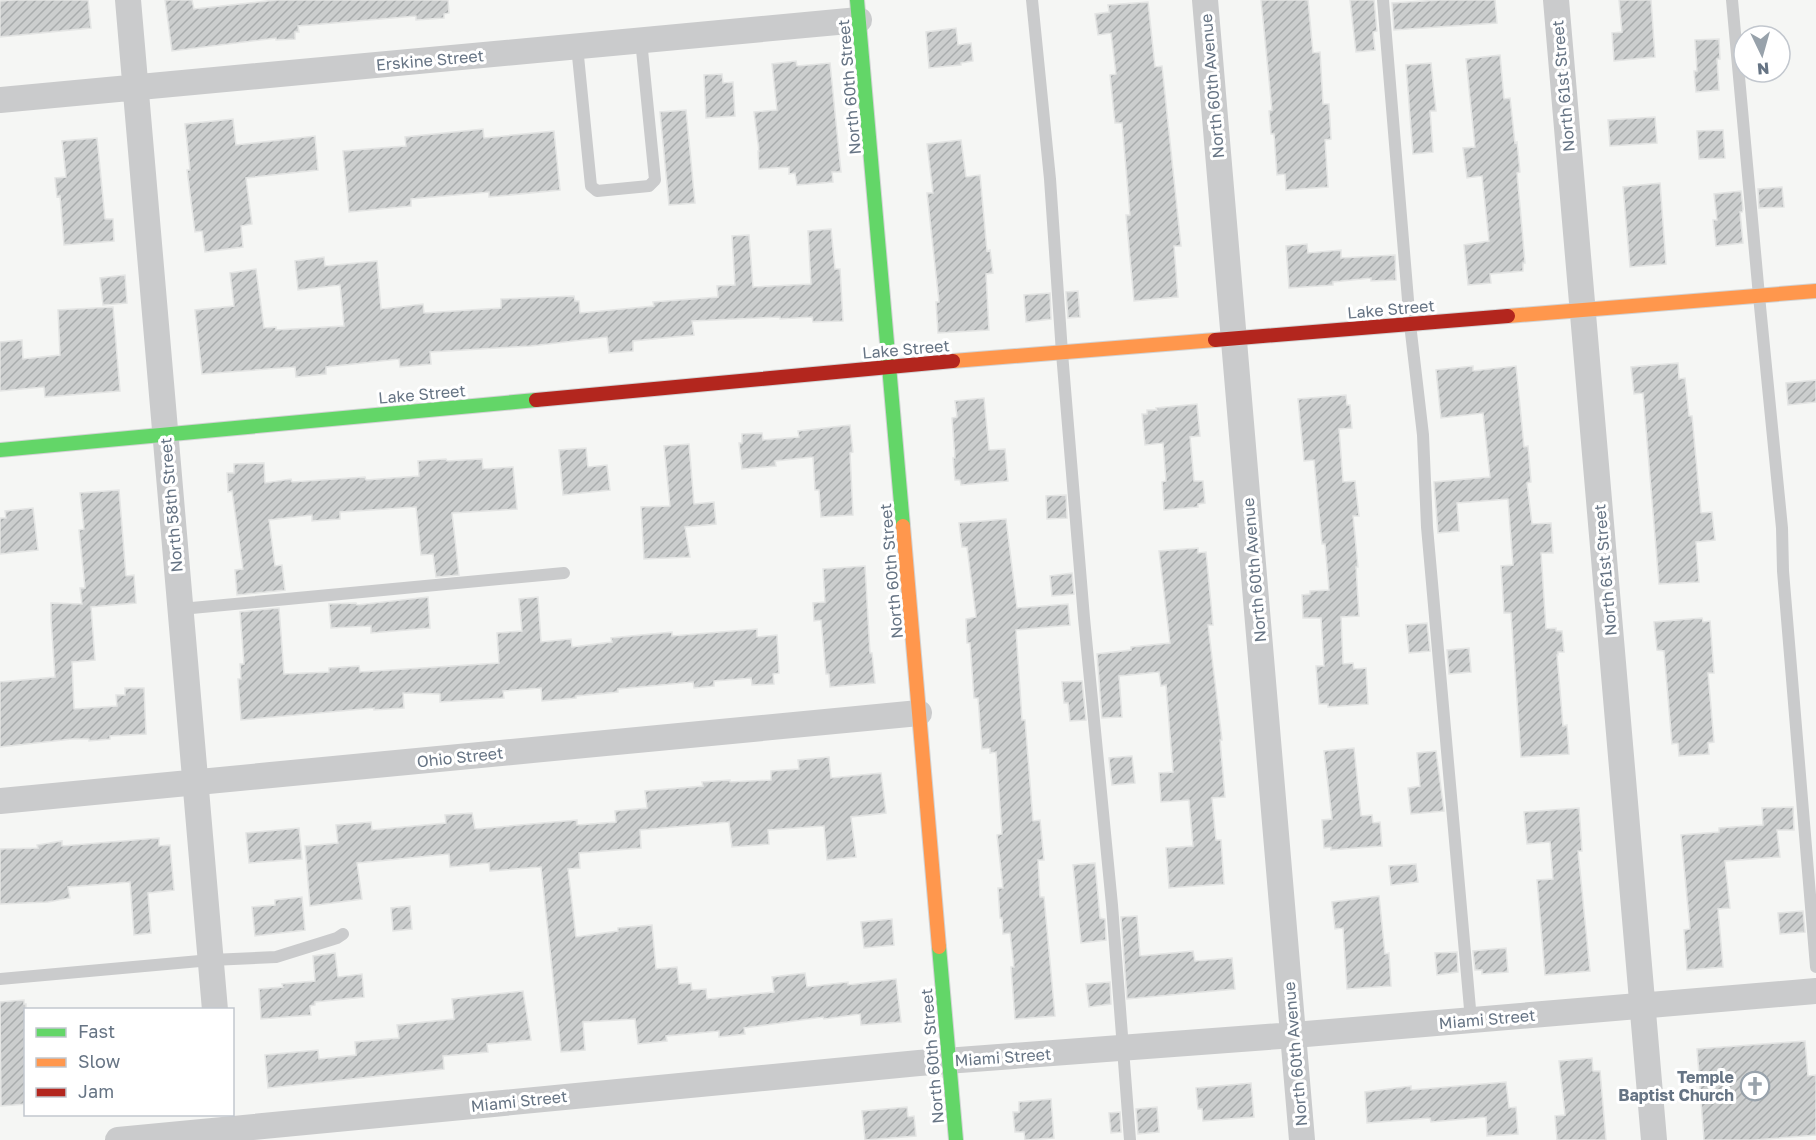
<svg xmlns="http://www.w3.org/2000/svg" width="1816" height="1140" viewBox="0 0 1816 1140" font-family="'Golos Text',sans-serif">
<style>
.building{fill:url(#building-hatch);stroke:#e4e5e4;stroke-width:1.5}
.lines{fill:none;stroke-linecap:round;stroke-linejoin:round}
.fast-casing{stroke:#d2d3d4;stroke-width:16}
.slow-casing{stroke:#d2d3d4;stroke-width:16}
.jam-casing{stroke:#d2d3d4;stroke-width:16}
.lane{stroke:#cacbcc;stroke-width:12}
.street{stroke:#cacbcc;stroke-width:26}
.fast{stroke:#63d668;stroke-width:14}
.slow{stroke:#ff974d;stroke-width:14}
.jam{stroke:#b3261e;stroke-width:14}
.labels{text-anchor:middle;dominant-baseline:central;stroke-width:6;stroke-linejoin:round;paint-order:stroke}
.street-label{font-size:16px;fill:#667484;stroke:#fff}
.poi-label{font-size:16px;font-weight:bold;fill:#667484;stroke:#fff;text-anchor:end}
</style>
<defs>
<pattern id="building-hatch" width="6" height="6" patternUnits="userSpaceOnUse" patternTransform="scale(1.5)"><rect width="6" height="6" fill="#cccece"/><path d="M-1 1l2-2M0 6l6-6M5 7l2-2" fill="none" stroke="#a9acad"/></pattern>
</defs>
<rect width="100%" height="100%" fill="#f5f6f4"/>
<!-- building -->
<path class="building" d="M14,0h74l3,28 -91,9v-36z
M165,0h27l2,9 82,-9h172l1,13 -5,1v4l-28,2v-4l-118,10 1,6h-4v7l-19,1v-2l-104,13z
M1261,0h47l5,53 7,-1 3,52h6l2,35 -6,1 3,47 -42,3 -1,-16 -8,1 -3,-41h-3l-2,-23 3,-1z
M1350,0h24l3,31 -4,1 2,18 -19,2z
M1440,0h55l2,23 -103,7 -2,-27z
M1619,0h32l4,57 -41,4 -2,-28 10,-1z
M1148,2l7,65 7,-1 19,180h-7l4,51 -44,4 -8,-86h4l-8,-92h-7l-5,-48 6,-1 -5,-41 -13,2 -3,-21 14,-2 -1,-7z
M956,28l2,17 13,-2 2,18 -12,2v2l-32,3 -3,-36z
M1719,39l1,20h-3l2,31 -23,2 -2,-21h3l-2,-31z
M1500,55l4,44 6,-1 5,45 2,-1 3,30 -3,1 8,90h-2v8l-33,3 1,9 -23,2 -4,-40 25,-4 -7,-65 -15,2 -4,-30 12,-1 -9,-88z
M796,61l1,5 33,-3 11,109h-9l1,10 -36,3 -2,-12 -6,1v-7l-30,2 -1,-18h1l-5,-39 23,-2 -5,-46z
M1431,63l5,48h-6l3,41 -20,2 -7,-89z
M722,74l1,9 10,-1 2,34 -29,2 -2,-43z
M686,110l9,93 -26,2 -9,-93z
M1655,117l2,26 -47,3 -2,-26z
M233,119l3,26 79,-9 3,34 -72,8 6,46 -11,2 2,21 -38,5 -3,-21 -7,1 -8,-62h3l-5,-46z
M483,129l1,9 70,-7 6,59 -71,7v-5l-78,7v7l-62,6 -6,-61 63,-5 -1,-9z
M1723,130l2,28 -26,1 -2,-28z
M97,138l8,81h8l1,22 -50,4 -4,-49 -3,1 -2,-19 11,-1 -4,-36z
M961,140l5,37 14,-2 7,76 3,-1 3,23 -7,1 3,56 -51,3 -2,-31h3l-12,-109h6l-6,-49z
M1660,183l6,81 -36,3 -7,-80z
M1782,187l2,20 -25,1 -1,-19z
M1741,191l2,18 -1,3h-2l3,31 -27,3 -3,-26h4l-3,-26z
M831,229l4,40h5l3,52 -30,1 -1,-5 -32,2v-2l-88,4 2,14 -61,6v10l-24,2 -2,-16 -76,9 -101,6 1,12 -31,3 -1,-8 -73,8v7l-30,3 -1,-10 -93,7 -7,-64 39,-4 -4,-33 26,-4 8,59 12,-1v3l68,-4 -4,-41 -42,5 -3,-29 29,-4 1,9 52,-5 4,48 42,-5 1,9 77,-5v-9l73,-3 1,5h4l1,12 74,-7 -1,-4 65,-5 -1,-11 18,-1 -3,-49 17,-1 4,52 58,-3 -3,-53z
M1307,244l1,9 33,-3v8l54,-3 1,25 -25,1v-3l-38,4v3l-44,3 -3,-42z
M125,275l2,28 -24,2 -3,-27z
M1078,291l2,26 -12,1 -2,-26z
M1050,293l1,26 -25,3 -2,-27z
M113,307l7,84 -75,6 -1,-10 -44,4v-49l22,-2 1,19 37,-4 -2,-45z
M1678,363l1,16 6,-1 4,38h3l9,97 11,-1 3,28 -19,2 3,40 -40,2 -16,-191 -9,1 -3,-27z
M1473,366v5l43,-5 8,81 4,-1 3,36 -4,1 5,41 19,-1 2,30h-12l5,76 10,-1v3h6l2,21h-6v3h-1l6,71 4,-1 2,29 -48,3 -10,-144h-7l-3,-47 12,-1 -5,-66 -51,4 2,28 -21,2 -4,-51 56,-5 -7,-64 -42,5 -5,-48z
M1816,380v22l-28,3 -2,-22z
M1346,395l1,10h3l2,23 -13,1 4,53 12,-1 4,35h-6l5,51h-2l3,49 -18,1 2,47 10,-1 1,6 12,-1 2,36 -40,3v-3h-9l-3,-38h8l-3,-48h-18l-1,-23 8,-1v-3l19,-1 -4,-46h-3l-8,-84 -10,1 -6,-62z
M984,398l5,52 16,-1 3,32 -47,4 -1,-5h-5l-2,-22h2l-3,-40 5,-1 -2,-16z
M1197,404l3,32 -10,1 4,44h9l2,22 -7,1v3l-34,3 -2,-28 4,-1 -3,-38 -18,2 -3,-31h5v-4h10l-1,-2z
M850,425l3,27 -3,1 3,62 -32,2 -2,-27h-4l-2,-33 -38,4 1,5 -34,3 -3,-26h3v-9l20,-1 1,7 36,-3 -1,-6z
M689,444l5,60 20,-2 2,22 -31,3 5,30 -46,2 -3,-52 29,-1 -6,-60z
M586,448l2,19 19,-2 3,25 -47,5 -4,-45z
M446,459l1,2 35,-2 1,10 30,-2 4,42 -65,4 7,62 -23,2 -3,-23 -12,1 -5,-48 -76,5v7l-28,2v-6l-43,5 6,46 7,-1 3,25 -48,5 -2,-25 8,-1 -11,-78 -4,1 -1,-19h7v-9l30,-1 1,20 26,-4 1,3 73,-5 1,3 53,-4 -1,-15z
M119,490l7,86 8,-1 2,28 -45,4 4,53 -23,2 2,47 43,-3 -1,-11h9v-7h19l2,46 -36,2v3l-21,2v-2h-17l-72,8v-65l55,-5 -4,-58v-16l31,1 -2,-16h5l-6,-58 5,-1 -4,-36z
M1066,495l1,23 -20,1 -1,-23z
M33,508l5,42 -38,4v-36h6l-1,-7z
M1006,519l11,89 51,-4 2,21 -54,5 6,90h3l8,101 7,-1 4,40h-6l2,37h4l11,119 -40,3 -4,-52h3l-4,-34 -7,1 -1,-16h-2l-2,-30h5l-6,-53 5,-1 -6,-82 -6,1v-5l-8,1 -4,-51h-4l-4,-55h-3l-1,-24 10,-2 -9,-70h-5l-3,-24z
M1198,548v5l8,-1 7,73h-5l14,115h-2l5,57 -13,1 4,42h5l3,44 -55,4 -3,-40 27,-2 -4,-46 -28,2 -2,-29 14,-1 -7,-87 -5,1 -2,-14 -40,4 3,41 -20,1 -5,-64 34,-4v-3l39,-4 -11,-92z
M865,566l5,87h2l3,30 -45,4 -1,-13h-3l-5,-54 -7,1 -1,-18 12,-1 -2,-33z
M1072,573l2,21 -22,2 -2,-20z
M428,597l2,31 -59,5v-7l-40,2 -2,-24 27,-1 1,2z
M538,597l3,45 30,-3 1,8 40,-5 -1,-4 61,-6v4l85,-7v8l20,-2 2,38 -6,1 1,10 -22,1 -1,-7 -37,3v5l-20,2 -1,-6 -75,7v3l-42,4v2l-34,3 -1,-13 -38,3 1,7 -64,4v-8l-37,-1 1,15 -30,2v-2l-133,12 -3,-41h3l-1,-15h4l-4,-52 39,-4 5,66 45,-2v-4l30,-2 1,6 139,-9 -2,-30 25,-2 -3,-32z
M1702,618l1,4 7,-1 4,52h-6l6,69 -6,1 1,11 -30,2 -1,-13 -6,1 -8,-93 -7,-1 -3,-28z
M1427,623l3,28 -21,2 -3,-28z
M1469,648l2,24 -22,2 -2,-24z
M1082,681l4,39 -16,1 -2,-18h-4l-2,-21z
M1354,748l7,68 11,-1 1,8 7,-1 2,24 -51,4v-3l-7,1 -2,-28 10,-1 -8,-68z
M1436,751l8,60 -33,3 -3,-26 12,-2 -3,-33z
M1132,756l3,27 -23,2 -3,-27z
M829,757l2,21 50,-5 5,40 -35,4 5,40 -29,3 -3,-34 -56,4 1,14 -37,3 -3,-25 -89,8 1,18 -62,5 1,15 -12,1 8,68 42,-6v-3l34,-3 4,44 21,-2 2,17 12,-1 1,7 14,-1 1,10 67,-7 -2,-15 33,-4 2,14 41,-5v3l48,-6 5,43 -40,3 -1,-11 -36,5 -1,-2 -79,11 1,6 -26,3v-6l-53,5 1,5 -29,3 -3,-25 -52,3 2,28 -24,2 -20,-185 -51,4 -1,-8 -39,4 -1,-13 -92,9 5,36 -52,7 -5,-60 33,-3 -2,-18 35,-3 1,8 74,-7 -1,-8 27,-2 3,16 102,-9v5l39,-3 -1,-11 32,-3 -2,-17 58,-5 -1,-4 28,-2v2l41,-2v-9l28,-2 -1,-9z
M1793,807l1,23h-17l3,27 -55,4 5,47 -12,1 5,58 -36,3 -3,-40 6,-1 -9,-94 38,-3v-4l44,-3 -1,-17z
M1579,808l3,43h-4l12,120 -45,4 -8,-95 16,-1 -3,-37 -23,2 -3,-32z
M299,828l3,31 -53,4 -3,-30z
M159,838v8l11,-1 4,45 -26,3 3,40 -17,2 -4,-53 -62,5 2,11 -22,4 -48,2v-55l38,-1 -1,-3 25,-4v5z
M1095,863l5,55 5,1 1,21 -25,3 -8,-78z
M1416,864l2,18 -27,3 -2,-19z
M1379,896l6,58 4,-1 2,33 -44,3 -4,-61 -8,1 -3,-27z
M302,897l3,33 -50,6 -3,-29 23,-2v-5z
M410,906l2,23 -19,2 -2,-23z
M1803,911l2,21 -25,2 -2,-21z
M1137,916l3,40 53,-5 2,10 37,-3 3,31 -108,10 -6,-82z
M892,919l2,26 -30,3 -3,-26z
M1506,948l2,24 -26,2v-4h-7l-2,-19z
M1457,952l1,20 -21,3 -2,-22z
M335,953l3,24 24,-3 2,23 -49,5v3l-5,1 1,9 -50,4 -2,-30 24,-2 -1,-3 33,-3 -2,-25z
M1110,982l1,22 -22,3 -3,-23z
M523,991l8,49 -44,4 1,8 -45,4 1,13 -176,19 -3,-33 53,-5 1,9 37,-4 -1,-13 44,-4 -2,-13 57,-6 -2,-20z
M24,1000v4h2v100l-25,2 -1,-104z
M1805,1041l3,35 8,-1v60l-62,5h-50l-7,-91z
M1592,1058l1,13h7l6,69h-49l-2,-24 10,-1 -6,-54z
M1506,1082l3,26 7,-1 2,27 -31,2 -1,-19 -55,5 -1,-4 -63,5 -2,-31 46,-6v4z
M1251,1083l3,34 -51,4 -1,-12h-4l-2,-21z
M1051,1099l3,39 -29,2 -1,-8h-9l-2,-20h6v-10z
M907,1107l1,10 6,-1 2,20 -51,4 -3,-29z
M1157,1107l2,25 -21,2 -2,-25z
M1120,1112l1,20 -10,1 -2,-20z"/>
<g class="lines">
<!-- fast casing -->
<g class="fast-casing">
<path id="fast" d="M857,0l46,526
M0,450l536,-50
M939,947l17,193"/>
</g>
<!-- slow casing -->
<g class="slow-casing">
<path id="slow" d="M1508,316l308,-25
M953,361l262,-21
M903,526l36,421"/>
</g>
<!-- jam casing -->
<g class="jam-casing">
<path id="jam" d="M1215,340l293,-24
M536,400l417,-39"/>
</g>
<!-- lane -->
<path class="lane" d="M1032,0l18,179 12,174 22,265 28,287 18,235
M1383,0l27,324 13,111 4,92 44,493
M1732,0l27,296 23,232 1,43 33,396
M577,46l14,140 6,5 52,-5 6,-6 -14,-140
M181,609l383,-36
M0,979l211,-19 65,-3 61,-19 6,-4"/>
<!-- street -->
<path class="street" d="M128,0l87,1010
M1205,0l97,1140
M1556,0l98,1140
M0,100l859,-80
M0,801l919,-88
M118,1140l801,-77 375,-28 522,-44"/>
<!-- fast -->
<use href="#fast" class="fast"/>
<!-- slow -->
<use href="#slow" class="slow"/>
<!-- jam -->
<use href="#jam" class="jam"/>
</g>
<!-- icons -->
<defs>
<g id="church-ring" transform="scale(1.5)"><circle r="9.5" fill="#fff" stroke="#98a2ab" stroke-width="1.5"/><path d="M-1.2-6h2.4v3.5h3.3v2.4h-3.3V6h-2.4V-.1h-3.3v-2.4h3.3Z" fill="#98a2ab"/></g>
</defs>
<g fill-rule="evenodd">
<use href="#church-ring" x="1755" y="1086"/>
</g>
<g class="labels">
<!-- street labels -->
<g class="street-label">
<text transform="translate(430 60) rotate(-5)">Erskine Street</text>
<text transform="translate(1212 86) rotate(-95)">North 60th Avenue</text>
<text transform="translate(1563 86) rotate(-95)">North 61st Street</text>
<text transform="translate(849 87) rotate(-95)">North 60th Street</text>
<text transform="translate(1391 309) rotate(-5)">Lake Street</text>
<text transform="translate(906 349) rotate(-5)">Lake Street</text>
<text transform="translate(422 394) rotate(-5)">Lake Street</text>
<text transform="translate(171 505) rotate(-95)">North 58th Street</text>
<text transform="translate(1254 570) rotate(-95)">North 60th Avenue</text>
<text transform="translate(1605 570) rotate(-95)">North 61st Street</text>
<text transform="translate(891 571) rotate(-95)">North 60th Street</text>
<text transform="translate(460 757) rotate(-6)">Ohio Street</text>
<text transform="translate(1487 1019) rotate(-5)">Miami Street</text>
<text transform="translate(1295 1054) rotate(-95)">North 60th Avenue</text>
<text transform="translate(932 1056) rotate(-95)">North 60th Street</text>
<text transform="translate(1003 1057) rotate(-4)">Miami Street</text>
<text transform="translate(519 1101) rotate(-6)">Miami Street</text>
</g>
<!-- poi labels -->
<g class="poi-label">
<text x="1734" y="1077">Temple<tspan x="1734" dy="18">Baptist Church</tspan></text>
</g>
</g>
<!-- legend -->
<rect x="24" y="1008" width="210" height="108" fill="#ffffff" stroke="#c2c7ce" stroke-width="1.5"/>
<rect x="36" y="1028" width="30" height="9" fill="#63d668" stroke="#c2c7ce" stroke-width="1.5"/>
<text x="78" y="1038" font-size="18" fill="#667484">Fast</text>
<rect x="36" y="1058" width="30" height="9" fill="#ff974d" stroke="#c2c7ce" stroke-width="1.5"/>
<text x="78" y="1068" font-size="18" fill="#667484">Slow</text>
<rect x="36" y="1088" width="30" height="9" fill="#b3261e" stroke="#c2c7ce" stroke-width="1.5"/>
<text x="78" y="1098" font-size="18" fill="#667484">Jam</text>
<!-- north arrow -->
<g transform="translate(1762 54) rotate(175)"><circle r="28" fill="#ffffff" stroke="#c2c7ce" stroke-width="1.5"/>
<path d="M0-4.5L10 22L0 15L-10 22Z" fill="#98a2ab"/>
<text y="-9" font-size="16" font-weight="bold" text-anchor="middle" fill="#667484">N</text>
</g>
</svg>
